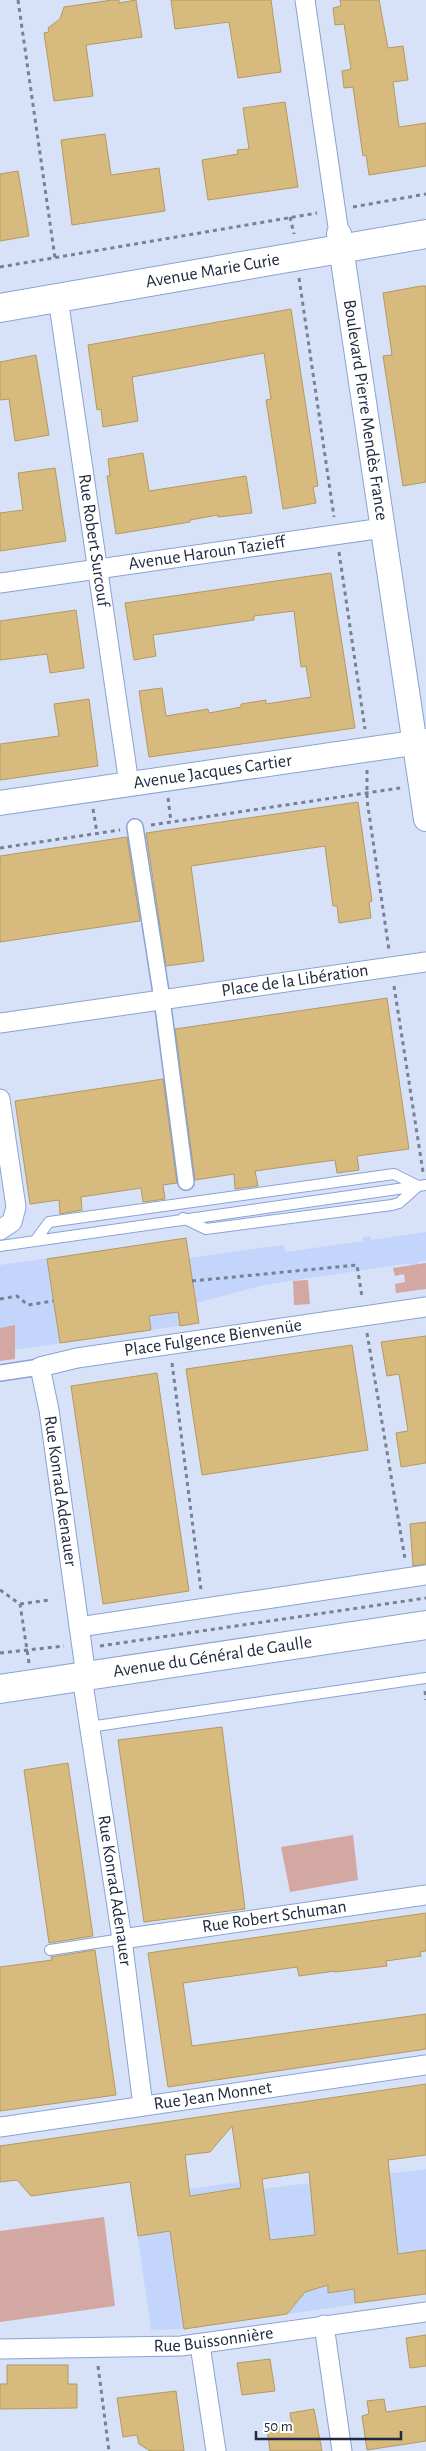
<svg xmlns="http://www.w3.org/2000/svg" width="426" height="2451" viewBox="0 0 426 2451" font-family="'Alegreya Sans',sans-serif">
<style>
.built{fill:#c4d5fb}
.green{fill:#d3a7a2}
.building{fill:#d7ba7e;stroke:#b49960;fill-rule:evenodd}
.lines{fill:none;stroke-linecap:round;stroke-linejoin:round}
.service-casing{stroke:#8aa2d7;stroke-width:12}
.pedestrian-casing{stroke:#8aa2d7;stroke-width:18}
.minor-casing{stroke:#8aa2d7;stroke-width:21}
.tertiary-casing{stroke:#8aa2d7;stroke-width:26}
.secondary-casing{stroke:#8aa2d7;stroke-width:30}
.path{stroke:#778196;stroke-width:3;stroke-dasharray:4 4;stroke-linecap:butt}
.service{stroke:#fff;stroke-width:10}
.pedestrian{stroke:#fff;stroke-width:15}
.minor{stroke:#fff;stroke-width:19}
.tertiary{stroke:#fff;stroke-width:24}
.secondary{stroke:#fff;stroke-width:28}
.labels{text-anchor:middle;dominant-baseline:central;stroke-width:4.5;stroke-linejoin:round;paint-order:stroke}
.street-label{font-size:18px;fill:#212a3f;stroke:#fff}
</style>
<rect width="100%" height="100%" fill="#d7e2f8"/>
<!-- built -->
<path class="built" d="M426,1232v29l-8,1 1,7 -8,1 -1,-7 -146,22 -68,18 3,20 -199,29v-87l186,-27 3,20 94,-13 3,7 77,-11v-4l7,-1 1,4z
M426,2169v125l-242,35 -33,1 -19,-133 128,-18 2,10z"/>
<!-- green -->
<path class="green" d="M426,1263v26l-30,4 -1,-9 10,-2 -1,-8 -9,2 -2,-8z
M308,1280l2,24 -16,1 -1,-24z
M15,1325v34l-15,2v-33z
M353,1835l5,45 -68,12 -9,-45z
M104,2217l11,89 -115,16v-91z"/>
<!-- building -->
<path class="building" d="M112,0h7v3l17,-3 6,37 -56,8 7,51 -39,5 -10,-68 5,-1 -1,-4 12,-9 4,-12z
M171,0h100l10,72 -43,6 -9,-56 -54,7z
M340,0h39l9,48 15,-2 5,34 -15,2 6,45 27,-4v43l-57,9 -3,-20 -3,1 -10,-69 -9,1 -2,-17 9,-2 -7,-45 -9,1 -2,-17 8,-2z
M285,102l13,85 -90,13 -6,-40 36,-6 -1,-4 12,-1 -6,-41z
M105,134l6,41 48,-7 6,43 -93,14 -11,-85z
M18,171l11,65 -29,5v-67z
M421,286h5v196l-23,4 -20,-130 9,-1 -9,-62z
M291,309l27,177 -5,1 3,16 -33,6 -17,-109 5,-1 -7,-46 -132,24 6,44 -35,6 -2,-18 -4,1 -9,-65z
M36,355l13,80 -34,6 -6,-42 -9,1v-38z
M143,453l6,38 97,-15 6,37 -34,4v-2l-28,5v2l-74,12 -9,-58h3l-2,-17z
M55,468l11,73 -66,10v-38l23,-3 -5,-37z
M331,573l24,155 -206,29 -10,-66 23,-3 4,28 42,-7 1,4 32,-6v-3l25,-4v4l45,-7 -5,-31 -5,1 -7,-56 -40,5v4l-101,15 3,21 -22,4 -9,-57z
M76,610l8,58 -34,5 -3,-19 -47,6v-39z
M89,699l9,67 -98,14v-36l59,-8 -5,-32z
M358,802l14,99 -3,1 2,16 -32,5 -2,-17h-4l-8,-60 -134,20 13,95 -38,5 -20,-133z
M127,837l13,84 -140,21v-86z
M387,998l22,151 -52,7 2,14 -22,3 -2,-13 -80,11 3,15 -23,3 -1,-15 -39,6 -20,-151z
M163,1079l14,104 -14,2 2,14 -22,3 -2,-14 -60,9 1,13 -22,4 -1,-14 -29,4 -15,-103z
M186,1238l13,85 -19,3 -2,-14 -29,4 2,14 -91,13 -13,-84z
M426,1336v127l-25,4 -5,-34 12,-2 -9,-57 -12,2 -6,-34z
M352,1345l16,105 -166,25 -16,-106z
M157,1373l32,218 -86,13 -32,-218z
M426,1522v42l-13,2 -3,-42z
M222,1727l23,182 -101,13 -26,-182z
M68,1763l25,173 -44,7 -25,-173z
M426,1913v38l-6,1 1,4 -35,5 1,5 -52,6v-1l-36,5 -2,-9 -114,16 9,63 234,-32v35l-258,38 -20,-134z
M95,1950l21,145 -116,16v-144l52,-7 -1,-3z
M426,2084v71l-38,5 10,94 28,-4v44l-71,9 -1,-14 -26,4v-8l-23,7 -18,22 -103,15 -14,-98 -32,5 -8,-54 -99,14 -14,-16 -17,2v-36zM232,2126l9,62 -51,8 -5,-41 25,-3zM309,2172l6,63 -45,5 -8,-61z
M426,2335v31l-16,2 -4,-30z
M270,2359l5,32 -33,4 -5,-32z
M7,2365h61v19h9v24l-77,1v-25h7z
M176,2391l8,60h-34l-11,-7 -2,-9 -14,2 -6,-39z
M384,2399l2,13 40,-6v35l-59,9 -5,-34 7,-2 -2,-13z
M314,2409l8,42h-52l-3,-22 25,-4 -2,-12z"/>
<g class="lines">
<!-- service casing -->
<g class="service-casing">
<path id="service" d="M183,1218l23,11 186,-24 7,-2 18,-16
M35,1241l14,-19 345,-48 24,12
M0,1246l426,-61
M89,1727l337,-49
M50,1950l72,-11"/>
</g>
<!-- pedestrian casing -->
<g class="pedestrian-casing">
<path id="pedestrian" d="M135,827l27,172 24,183
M0,1373l40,-6"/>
</g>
<!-- minor casing -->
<g class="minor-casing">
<g id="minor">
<path d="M305,0l34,234"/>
<path id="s1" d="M58,298l71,486"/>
<path id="s2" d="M0,583l383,-55"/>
<path id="s3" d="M0,1023l426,-61"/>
<path d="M0,1099l16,108 -4,15 -12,8"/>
<path d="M79,1627l347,-52"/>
<path id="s4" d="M86,1676l-37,-266 -9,-43 37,-9 349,-51"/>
<path id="s5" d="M82,1677l40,262 21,167"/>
<path id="s6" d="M122,1939l304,-44"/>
<path id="s7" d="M0,2127l426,-62"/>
<path d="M324,2325l18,126"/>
<path d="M200,2345l16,106"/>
<path id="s8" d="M0,2349l181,-3 245,-34"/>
</g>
</g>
<!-- tertiary casing -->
<g class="tertiary-casing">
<g id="tertiary">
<path id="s9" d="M339,234l87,585"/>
<path id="s10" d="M0,803l426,-62"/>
</g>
</g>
<!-- secondary casing -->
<g class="secondary-casing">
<g id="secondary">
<path id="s11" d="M0,308l426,-74"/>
<path id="s12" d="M0,1689l426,-64"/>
</g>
</g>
<!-- path -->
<path class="path" d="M18,0l37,258
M353,207l73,-13
M290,217l4,17
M0,267l317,-54
M299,278l35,239
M339,552l26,177
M367,770v30l22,150
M168,798l3,24
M93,809l4,24
M151,825l249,-37
M0,848l120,-18
M394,986l29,186
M192,1281l165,-16 5,32
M0,1299l17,-3 11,9 25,-4
M367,1333l38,226
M172,1363l29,227
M0,1590l20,14 9,59
M20,1604l29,-4
M100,1646l326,-48
M0,1653l64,-7
M425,1691l1,9
M98,2366l11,85"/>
<!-- service -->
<use href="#service" class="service"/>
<!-- pedestrian -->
<use href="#pedestrian" class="pedestrian"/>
<!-- minor -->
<use href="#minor" class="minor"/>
<!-- tertiary -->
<use href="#tertiary" class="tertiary"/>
<!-- secondary -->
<use href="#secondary" class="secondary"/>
</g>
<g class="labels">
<!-- street labels -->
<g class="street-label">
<text stroke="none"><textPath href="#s11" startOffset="216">Avenue Marie Curie</textPath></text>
<text stroke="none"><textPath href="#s9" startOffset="178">Boulevard Pierre Mendès France</textPath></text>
<text stroke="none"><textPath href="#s1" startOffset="245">Rue Robert Surcouf</textPath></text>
<text stroke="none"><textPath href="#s2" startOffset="209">Avenue Haroun Tazieff</textPath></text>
<text stroke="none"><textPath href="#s10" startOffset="215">Avenue Jacques Cartier</textPath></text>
<text stroke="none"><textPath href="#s3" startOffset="298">Place de la Libération</textPath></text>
<text stroke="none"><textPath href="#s4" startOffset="488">Place Fulgence Bienvenüe</textPath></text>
<text transform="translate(60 1491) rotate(82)">Rue Konrad Adenauer</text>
<text stroke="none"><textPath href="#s12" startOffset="215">Avenue du Général de Gaulle</textPath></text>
<text stroke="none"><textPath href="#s5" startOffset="216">Rue Konrad Adenauer</textPath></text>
<text stroke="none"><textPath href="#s6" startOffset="154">Rue Robert Schuman</textPath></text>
<text stroke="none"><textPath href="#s7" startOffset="215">Rue Jean Monnet</textPath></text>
<text stroke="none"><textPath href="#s8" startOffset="214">Rue Buissonnière</textPath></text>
</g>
</g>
<!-- scale -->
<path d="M256 2431v8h145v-8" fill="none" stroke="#212a3f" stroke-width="2.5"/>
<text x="264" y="2431" font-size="15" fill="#212a3f" stroke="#ffffff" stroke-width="4" paint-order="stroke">50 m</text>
</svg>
